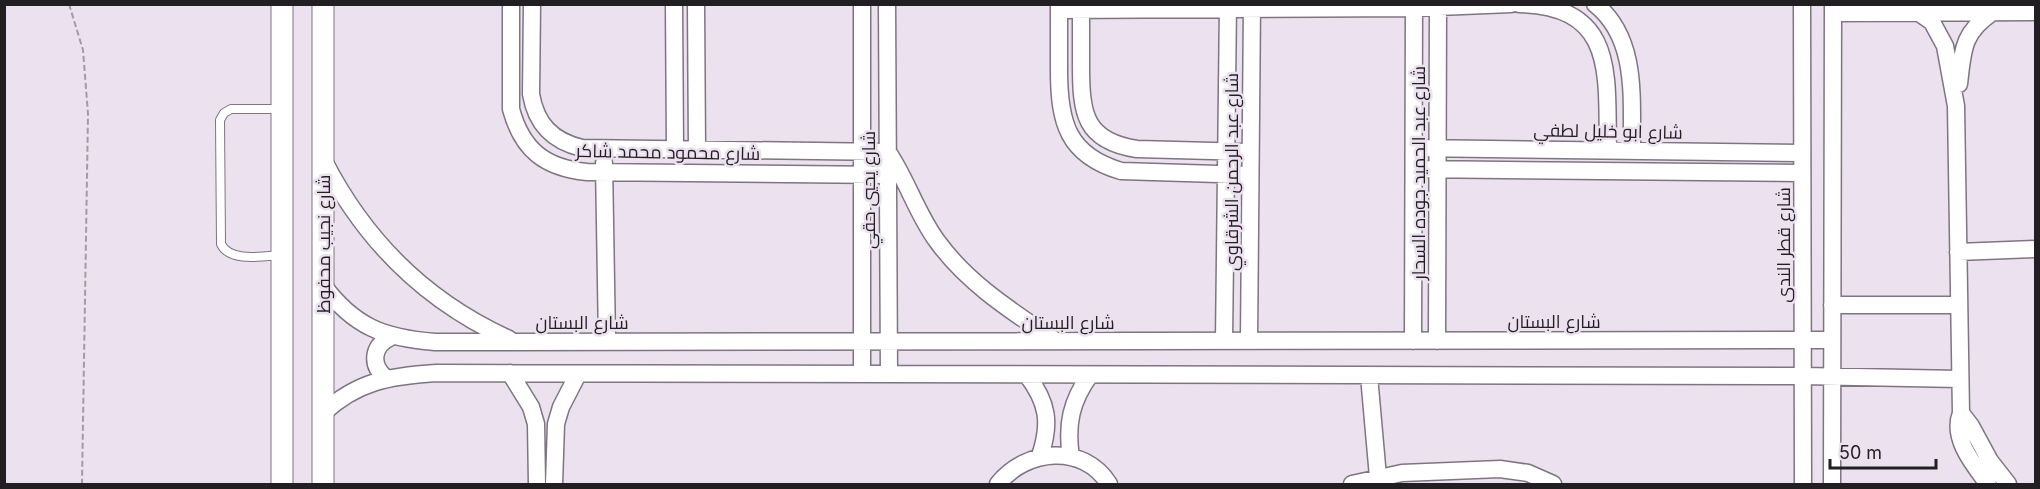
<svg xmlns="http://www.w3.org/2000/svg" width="2040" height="489" viewBox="0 0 2040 489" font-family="Inter,Cairo,sans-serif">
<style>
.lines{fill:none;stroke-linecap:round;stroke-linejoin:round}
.service-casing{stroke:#7e7581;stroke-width:10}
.minor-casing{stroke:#7e7581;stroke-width:19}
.tertiary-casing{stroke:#7e7581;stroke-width:23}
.path{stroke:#a29aa4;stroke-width:2;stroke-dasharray:6 3;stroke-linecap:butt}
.service{stroke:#fff;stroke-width:8}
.minor{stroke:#fff;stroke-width:16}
.tertiary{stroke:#fff;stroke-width:21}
.labels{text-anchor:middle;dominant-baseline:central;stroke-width:5;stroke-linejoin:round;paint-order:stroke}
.street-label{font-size:18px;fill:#221f23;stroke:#ece2ef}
</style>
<rect width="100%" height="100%" fill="#ece2ef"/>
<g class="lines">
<!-- service casing -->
<g class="service-casing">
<path id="service" d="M281,109h-50l-7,4 -4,7 1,124c9,19 43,12 61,11"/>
</g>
<!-- minor casing -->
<g class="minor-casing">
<path id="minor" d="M511,4v105c11,41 34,59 76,63l301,3
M532,4l-1,90c5,30 21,47 51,54l306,4c19,28 29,62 49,89 31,43 76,71 119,100
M674,4l1,146
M696,4l1,146
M887,4l2,370
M1059,4c0,22 0,44 0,66 0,52 8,85 62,101l129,4
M1081,4c0,21 0,41 0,61 0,48 3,76 56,84l113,3
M1519,4c99,2 87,73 89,146
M1595,4c44,35 36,97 37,147
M1802,4l1,480
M1059,10l355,-2 97,-4
M1833,13l203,-1
M1919,13l13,9 13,24 11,60 5,307c-10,25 12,51 27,71
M1959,84c4,-34 3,-51 34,-72
M1414,148l388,5
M324,161c41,80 103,141 185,178
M604,163l3,179
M1414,169l388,4
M1958,252l78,-3
M323,285c31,42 61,53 112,57l1397,-2
M1832,305h127
M1224,341l4,-337
M1249,341l3,-337
M1413,341l1,-337
M1437,341l1,-337
M510,373l21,34 5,17 1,60
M862,374v-370
M1027,375c21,28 24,48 13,81
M1369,376l9,101
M386,378c-16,-13 -14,-32 5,-41
M323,413c35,-32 67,-37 113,-40l1367,3 157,3
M1961,413l10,13 19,35 18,23
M1071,457c-5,-32 0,-56 19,-82
M554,484l2,-60 5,-17 17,-33
M998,484c28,-35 85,-41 111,0
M1352,484l50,-11 98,-4 28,4 25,11
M1832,484l1,-480"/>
</g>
<!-- tertiary casing -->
<g class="tertiary-casing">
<path id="tertiary" d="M282,4v480
M323,4v480"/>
</g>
<!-- path -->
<path class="path" d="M69,4l14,46 5,64 -6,370"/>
<!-- service -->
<use href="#service" class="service"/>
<!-- minor -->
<use href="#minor" class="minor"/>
<!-- tertiary -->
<use href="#tertiary" class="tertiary"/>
</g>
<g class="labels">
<!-- street labels -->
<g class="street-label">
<text transform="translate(1608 131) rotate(1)">شارع ابو خليل لطفي</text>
<text transform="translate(668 152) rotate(1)">شارع محمود محمد شاكر</text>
<text transform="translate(1231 172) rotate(-90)">شارع عبد الرحمن الشرقاوي</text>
<text transform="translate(1418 173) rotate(-90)">شارع عبد الحميد جوده السحار</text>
<text transform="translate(868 190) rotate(-90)">شارع يحيي حقي</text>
<text transform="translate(323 244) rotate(-90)">شارع نجيب محفوظ</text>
<text transform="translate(1783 245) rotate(-90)">شارع قطر الندى</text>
<text x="1554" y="321">شارع البستان</text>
<text x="582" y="322">شارع البستان</text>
<text x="1068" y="322">شارع البستان</text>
</g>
</g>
<!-- border -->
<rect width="2040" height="489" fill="none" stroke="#221f23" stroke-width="12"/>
<!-- scale -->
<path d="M1830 459v9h106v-9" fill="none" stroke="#221f23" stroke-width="3"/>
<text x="1839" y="459" font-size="18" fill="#221f23" stroke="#ece2ef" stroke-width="4.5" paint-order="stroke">50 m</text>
</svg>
